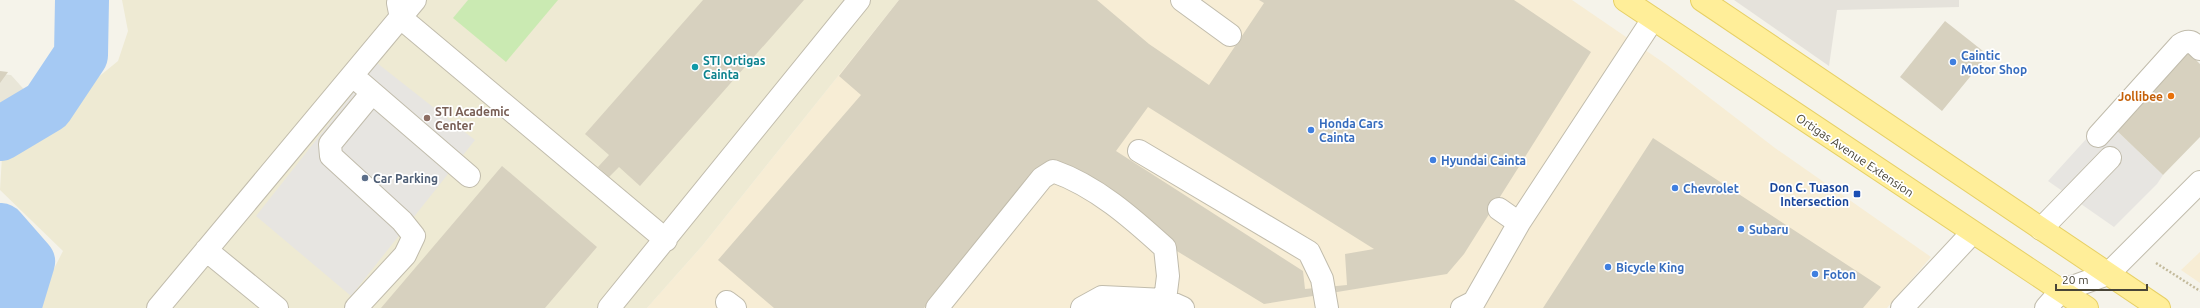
<svg xmlns="http://www.w3.org/2000/svg" width="2200" height="308" viewBox="0 0 2200 308" font-family="Ubuntu,sans-serif">
<style>
.residential{fill:#e9e6d8}
.commercial{fill:#f7edd5}
.industrial{fill:#e5e2db}
.education{fill:#eeead3}
.green{fill:#caeab2}
.parking{fill:#e7e5e1}
.lines{fill:none;stroke-linecap:round;stroke-linejoin:round}
.river{stroke:#a5c9f3;stroke-width:54}
.building{fill:#d7d1bf;fill-rule:evenodd}
.minor-casing{stroke:#c1bcac;stroke-width:24}
.major-casing{stroke:#e7d066;stroke-width:24}
.path{stroke:#c3ba9c;stroke-width:2.5;stroke-dasharray:2 2;stroke-linecap:butt}
.minor{stroke:#fff;stroke-width:22}
.major{stroke:#fe9;stroke-width:22}
.shop-dot{fill:#3f7fe0;stroke:#fff;stroke-width:1.5}
.culture-dot{fill:#0f9aa8;stroke:#fff;stroke-width:1.5}
.food-dot{fill:#e8710a;stroke:#fff;stroke-width:1.5}
.education-dot{fill:#8d6e63;stroke:#fff;stroke-width:1.5}
.service-dot{fill:#5c6f8a;stroke:#fff;stroke-width:1.5}
.transit-dot{fill:#1a4fb4;stroke:#fff;stroke-width:1.5}
.labels{text-anchor:middle;dominant-baseline:central;stroke-width:3.5;stroke-linejoin:round;paint-order:stroke}
.shop-label{font-size:12px;font-weight:bold;fill:#366cbe;stroke:#fff;text-anchor:start}
.culture-label{font-size:12px;font-weight:bold;fill:#0d838f;stroke:#fff;text-anchor:start}
.food-label{font-size:12px;font-weight:bold;fill:#c56008;stroke:#fff;text-anchor:end}
.education-label{font-size:12px;font-weight:bold;fill:#785e54;stroke:#fff;text-anchor:start}
.street-label{font-size:12px;fill:#494537;stroke:#fff}
.service-label{font-size:12px;font-weight:bold;fill:#4e5e75;stroke:#fff;text-anchor:start}
.transit-label{font-size:12px;font-weight:bold;fill:#164399;stroke:#fff;text-anchor:end}
</style>
<rect width="100%" height="100%" fill="#f5f3ea"/>
<!-- residential -->
<path class="residential" d="M0,74l11,1 18,20 -29,21z
M0,257l19,22 -19,24z"/>
<!-- commercial -->
<path class="commercial" d="M899,0h673l95,65 108,83 156,109 -44,51h-1240l55,-62z
M2200,252v31l-19,-13z"/>
<!-- industrial -->
<path class="industrial" d="M1734,0h225v7l-122,3 -8,56z"/>
<!-- education -->
<path class="education" d="M122,0h777l-197,246 -55,62h-613l29,-57 -63,-61 2,-34 116,-95 10,-30z"/>
<!-- green -->
<path class="green" d="M468,0h90l-52,62 -53,-44z"/>
<!-- parking -->
<path class="parking" d="M377,63l98,77 -124,156 -95,-80z
M2098,126l15,1 50,48 -6,9 -43,43 -66,-46z"/>
<g class="lines">
<!-- river -->
<path class="river" d="M0,134l47,-28 34,-51 1,-55
M0,230l28,32 -14,46"/>
</g>
<!-- building -->
<path class="building" d="M703,0h101l-164,186 -21,-19 -10,10 -11,-10 11,-12 -24,-21z
M899,0h198l52,44 60,41 55,-82 -5,-3h255l77,52 -127,202 -17,20 -183,30 -222,-135 -118,139h-150l-56,-48 143,-165 -22,-19zM1148,107l226,142 -29,5 2,31 -42,4 -2,-18 -187,-120z
M1945,21l43,34 -46,56 -42,-34z
M2185,49l15,15v73l-37,38 -50,-48z
M0,71l8,1 -8,11z
M1653,138l228,149 -18,21h-320z
M502,166l95,81 -52,61h-164z"/>
<g class="lines">
<!-- minor casing -->
<g class="minor-casing">
<path id="minor" d="M1182,0l48,35
M398,3l3,15 265,222
M361,83l108,93
M2098,136l82,-91c9,-6 13,-3 20,4
M1139,151l170,101 13,27 5,29
M1499,209l20,14
M2041,229l69,-71
M206,250l71,58
M727,302l8,6
M158,308l257,-308
M356,308l49,-53 9,-19 -12,-15 -71,-65 -1,-12 42,-51
M609,308l250,-308
M937,308l105,-130 11,-7c43,15 79,47 112,77l3,28 -3,24
M1082,308l20,-11 63,3 18,8
M1462,308l12,-6 45,-79 134,-204
M1902,308l70,-75
M2046,308l15,-17 47,-17 92,-92"/>
</g>
<!-- major casing -->
<g class="major-casing">
<path id="major" d="M1625,0l462,308
M1702,0l457,308"/>
</g>
<!-- path -->
<path class="path" d="M2156,263l44,28"/>
<!-- minor -->
<use href="#minor" class="minor"/>
<!-- major -->
<use href="#major" class="major"/>
</g>
<!-- markers -->
<g class="shop-dot">
<circle cx="1953" cy="62" r="4"/>
<circle cx="1311" cy="130" r="4"/>
<circle cx="1433" cy="160" r="4"/>
<circle cx="1675" cy="188" r="4"/>
<circle cx="1741" cy="229" r="4"/>
<circle cx="1608" cy="267" r="4"/>
<circle cx="1815" cy="274" r="4"/>
</g>
<circle class="culture-dot" cx="695" cy="67" r="4"/>
<circle class="food-dot" cx="2171" cy="96" r="4"/>
<circle class="education-dot" cx="427" cy="118" r="4"/>
<circle class="service-dot" cx="365" cy="178" r="4"/>
<rect class="transit-dot" x="1853" y="190" width="8" height="8" rx="2"/>
<g class="labels">
<!-- shop labels -->
<g class="shop-label">
<text x="1961" y="55">Caintic<tspan x="1961" dy="14">Motor Shop</tspan></text>
<text x="1319" y="123">Honda Cars<tspan x="1319" dy="14">Cainta</tspan></text>
<text x="1441" y="160">Hyundai Cainta</text>
<text x="1683" y="188">Chevrolet</text>
<text x="1749" y="229">Subaru</text>
<text x="1616" y="267">Bicycle King</text>
<text x="1823" y="274">Foton</text>
</g>
<!-- culture labels -->
<g class="culture-label">
<text x="703" y="60">STI Ortigas<tspan x="703" dy="14">Cainta</tspan></text>
</g>
<!-- food labels -->
<g class="food-label">
<text x="2163" y="96">Jollibee</text>
</g>
<!-- education labels -->
<g class="education-label">
<text x="435" y="111">STI Academic<tspan x="435" dy="14">Center</tspan></text>
</g>
<!-- street labels -->
<g class="street-label">
<text transform="translate(1855 155) rotate(34)">Ortigas Avenue Extension</text>
</g>
<!-- service labels -->
<g class="service-label">
<text x="373" y="178">Car Parking</text>
</g>
<!-- transit labels -->
<g class="transit-label">
<text x="1849" y="187">Don C. Tuason<tspan x="1849" dy="14">Intersection</tspan></text>
</g>
</g>
<!-- scale -->
<path d="M2056 284v6h91v-6" fill="none" stroke="#494537" stroke-width="2"/>
<text x="2062" y="284" font-size="12" fill="#494537" stroke="#ffffff" stroke-width="3" paint-order="stroke">20 m</text>
</svg>
